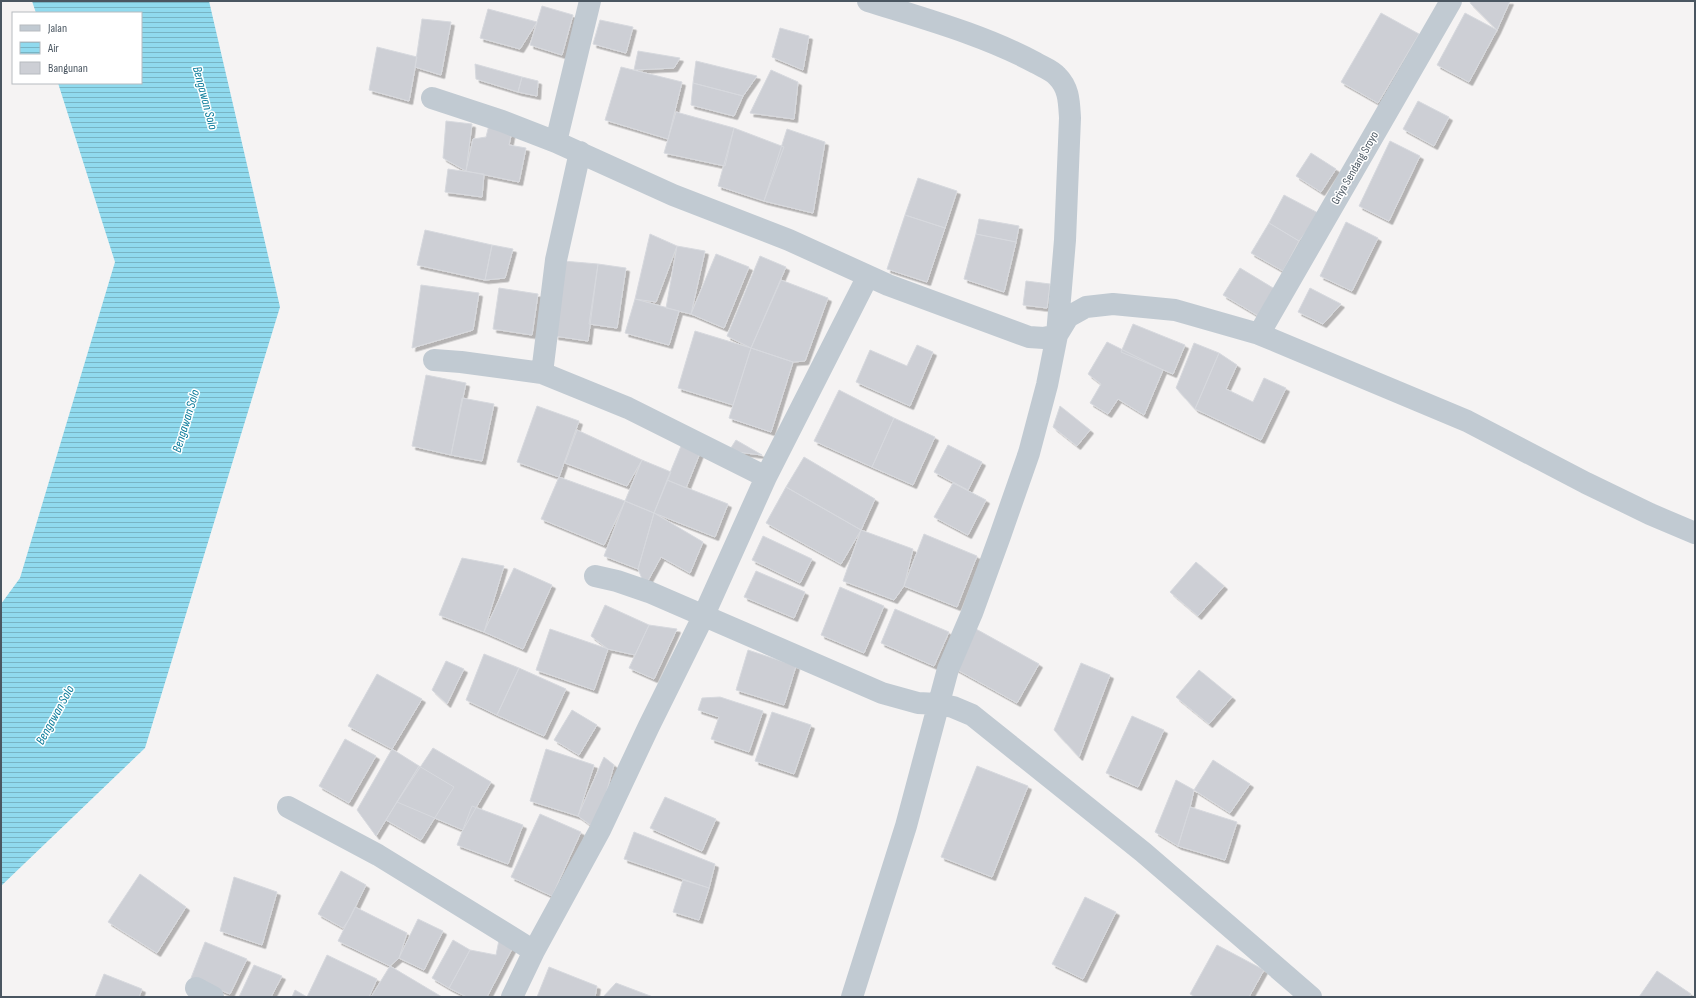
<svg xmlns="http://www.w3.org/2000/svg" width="1696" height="998" viewBox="0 0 1696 998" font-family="'Sofia Sans Condensed',sans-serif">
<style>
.water{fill:url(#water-rules)}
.building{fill:#cdcfd5;stroke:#d7d9de;filter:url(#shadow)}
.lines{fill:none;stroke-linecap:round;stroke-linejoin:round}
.minor{stroke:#c1cad2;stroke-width:22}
.labels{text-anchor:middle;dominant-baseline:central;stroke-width:3;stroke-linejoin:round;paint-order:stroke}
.street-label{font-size:12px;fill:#4a5661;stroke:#fff}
.water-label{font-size:13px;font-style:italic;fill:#0c7c9b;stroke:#fff}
</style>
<defs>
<pattern id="water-rules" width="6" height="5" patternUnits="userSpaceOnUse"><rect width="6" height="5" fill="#90daee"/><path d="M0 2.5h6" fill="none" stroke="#78b4c4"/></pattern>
<filter id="shadow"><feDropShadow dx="3.5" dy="3.5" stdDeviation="0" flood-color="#0004"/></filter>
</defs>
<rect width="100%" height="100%" fill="#f5f3f3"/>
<!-- water -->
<path class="water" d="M32,1h177l71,306 -135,441 -144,138v-282l19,-26 95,-316 -57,-179h83v-70h-105z"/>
<!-- building -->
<path class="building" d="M1471,1h39l-13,29 -27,-27z
M542,6l31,9 -11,40 -32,-10z
M488,9l49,13 -17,27 -40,-11z
M1381,13l38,21 -41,69 -37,-21z
M1465,13l32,17 -28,52 -32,-17z
M422,19l29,3 -10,53 -26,-8z
M600,20l33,7 -7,26 -33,-9z
M780,28l29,8 -6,34 -31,-13z
M377,47l40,10 -8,44 -40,-11z
M638,51l42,7 -6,10 -40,2z
M696,61l61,15 -14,20 -50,-13z
M475,64l47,13 -4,15 -42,-13z
M621,67l61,15 -14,57 -63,-19z
M771,70l27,12 -4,37 -44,-6z
M522,77l16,4 -1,15 -19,-4z
M693,83l50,13 -9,20 -43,-11z
M1418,101l31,16 -15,29 -31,-17z
M676,112l58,16 -9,38 -61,-13z
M446,121l26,3 -6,47 -23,-13z
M490,121l23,5 -4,19 17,3 -7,34 -53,-11 7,-32 13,-2z
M734,128l50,19 -20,54 -46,-15z
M787,129l38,13 -12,71 -49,-12z
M1390,141l30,15 -31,65 -30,-15z
M1311,153l25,16 -15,23 -25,-16z
M448,169l36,5 -2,23 -37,-5z
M918,178l39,13 -12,37 -40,-13z
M1284,195l36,19 -21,27 -30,-18z
M905,215l40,13 -18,54 -40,-13z
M979,219l40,7 -3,16 -40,-8z
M1346,222l32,16 -26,53 -32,-15z
M1269,223l30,18 -16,30 -32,-18z
M425,230l67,15 -7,35 -68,-15z
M650,234l27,12 -21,56 -21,-3z
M976,234l40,8 -12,50 -40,-13z
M492,245l21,4 -8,29 -20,2z
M677,246l28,5 -14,63 -25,-6z
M716,254l33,13 -25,61 -33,-14z
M760,256l26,11 -35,81 -24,-12z
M563,261l35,3 -10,77 -33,-5z
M598,264l28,4 -9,60 -28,-4z
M1240,268l38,23 -16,27 -39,-23z
M781,280l47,18 -23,63 -12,1 -42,-14z
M1026,281l24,3 -3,24 -24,-3z
M421,285l58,8 -6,37 -61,18z
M499,288l39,6 -6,41 -39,-6z
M1310,288l31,16 -18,20 -25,-12z
M635,299l44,12 -10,34 -44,-12z
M1133,324l52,21 -12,29 -52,-22z
M695,331l56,17 -18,57 -55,-17z
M1107,342l56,28 -19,45 -26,-16 -10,15 -18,-11 11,-19 -13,-10z
M1194,343l25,10 -24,56 -19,-21z
M917,345l16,7 -23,54 -54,-24 14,-32 37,16z
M751,348l42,14 -22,70 -42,-14z
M1219,353l18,12 -11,24 27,13 11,-24 22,10 -25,52 -66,-31z
M426,375l40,8 -15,72 -39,-9z
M839,390l55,28 -22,49 -58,-26z
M462,398l32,6 -12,57 -31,-6z
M537,406l42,15 -20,56 -42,-15z
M1060,406l30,24 -13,16 -24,-19z
M894,418l41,19 -22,48 -41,-18z
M577,430l65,30 -15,26 -62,-23z
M736,440l26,15 -33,-4z
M948,445l34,17 -14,28 -34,-18z
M681,446l19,7 -14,35 -19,-8z
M804,457l71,42 -14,31 -75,-43z
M642,460l29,12 -17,41 -29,-12z
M559,477l66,24 -21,44 -63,-26z
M667,480l61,24 -13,33 -61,-24z
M953,483l33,17 -18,35 -34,-18z
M786,487l75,43 -20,34 -75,-41z
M625,501l29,12 -16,56 -34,-13z
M654,513l49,29 -13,31 -29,-16 -16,29 -7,-17z
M861,530l52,19 -9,37 -10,14 -51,-19z
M924,534l53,22 -20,51 -53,-21z
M763,536l49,23 -12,24 -48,-23z
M462,558l42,8 -20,66 -45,-17z
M1196,562l28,24 -26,30 -28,-24z
M514,568l38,17 -29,64 -39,-17z
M756,571l49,21 -11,26 -50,-21z
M840,587l44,19 -20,47 -43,-18z
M605,605l44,20 -14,30 -27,-6 -17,-13z
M895,609l54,23 -15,34 -53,-23z
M649,625l28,4 -23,50 -25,-11z
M550,629l58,20 -14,41 -58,-20z
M976,629l63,35 -22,39 -63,-35z
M748,650l48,16 -12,39 -48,-15z
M484,654l35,14 -22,47 -31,-15z
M446,661l18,8 -17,35 -15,-14z
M1081,663l29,12 -31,82 -25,-27z
M519,668l47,21 -22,47 -47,-21z
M1199,670l33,27 -23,27 -33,-27z
M377,674l45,25 -30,50 -44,-23z
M720,697l43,14 -14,41 -38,-13 8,-22 -21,-7 4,-12z
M572,710l25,15 -18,30 -25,-15z
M772,712l39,13 -17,49 -39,-13z
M1132,716l32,14 -26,57 -32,-14z
M345,739l31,17 -27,47 -30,-17z
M433,748l58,34 -28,48 -66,-28z
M392,749l27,17 -43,70 -19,-26z
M546,749l48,16 -16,51 -48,-15z
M604,757l10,8 -18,64 -18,-13z
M1213,760l37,24 -20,29 -36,-23z
M419,766l35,21 -33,53 -35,-20z
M977,766l51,20 -36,91 -51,-20z
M1176,780l18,10 -4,17 -12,39 -23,-14z
M665,797l51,22 -14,32 -52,-23z
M472,806l51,19 -15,39 -51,-19z
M1190,807l47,15 -12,38 -47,-14z
M540,814l41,18 -29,64 -41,-19z
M634,832l81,32 -6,24 -85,-29z
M341,871l25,14 -16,33 -7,10 -25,-14z
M140,874l46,33 -29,46 -49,-31z
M234,877l43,15 -15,53 -42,-14z
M683,880l26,8 -10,32 -26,-8z
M1085,897l31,15 -33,67 -31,-15z
M355,907l52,26 -8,25 -9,8 -52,-25z
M418,919l25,12 -19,39 -25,-12z
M453,940l17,10 -21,38 -17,-10z
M499,940l14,7 -26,50h-20l-18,-9 21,-38 26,5z
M205,942l42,17 -17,35 -39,-16z
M1217,945l47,25 -15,27h-54l-5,-3z
M327,955l50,24 -8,18h-62z
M254,965l28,11 -11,21h-32z
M390,966l52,31h-71z
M549,967l48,19 -2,11h-58z
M1657,971l34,23 -2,3h-50z
M104,974l38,15 -3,8h-44z
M616,983l37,14h-50z
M295,990l12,7h-15z"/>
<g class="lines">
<!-- minor -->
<path class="minor" d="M432,98l70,23 54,21 117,53 116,45 99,45 141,52 15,1 13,-3 11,-18 18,-10 27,-3 62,6 84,24 208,87 119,62 64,31 45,19
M556,142l34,-141
M1259,334l192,-333
M434,360l27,2 81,11 86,35 138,69
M542,373l14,-113 24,-108
M595,576l22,5 32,11 233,101 36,10 20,1 15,3 19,8 171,137 168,145
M288,807l90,48 156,96
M196,988l17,9
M512,997l22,-46 66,-121 49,-104 54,-109 63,-140 102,-201
M852,997l54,-171 42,-157 24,-56 28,-77 29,-83 18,-68 10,-50 8,-95 5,-122c-1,-17 -1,-30 -13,-42 -5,-6 -14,-9 -21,-13 -52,-28 -111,-44 -168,-62"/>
</g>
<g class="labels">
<!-- street labels -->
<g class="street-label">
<text transform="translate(1355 168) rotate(-60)">Griya Sendang Sroyo</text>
</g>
<!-- water labels -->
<g class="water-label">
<text transform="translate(205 98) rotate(75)">Bengawan Solo</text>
<text transform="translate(186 421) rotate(-73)">Bengawan Solo</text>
<text transform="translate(55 715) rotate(-61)">Bengawan Solo</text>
</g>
</g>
<!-- border -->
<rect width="1696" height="998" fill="none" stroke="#4a5661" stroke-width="4"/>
<!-- legend -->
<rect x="12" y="12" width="130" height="72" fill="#ffffff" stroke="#b7bbc0"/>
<rect x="20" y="25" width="20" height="6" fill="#c1cad2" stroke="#b7bbc0"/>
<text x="48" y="32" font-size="12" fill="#4a5661">Jalan</text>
<rect x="20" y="42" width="20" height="12" fill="url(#water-rules)" stroke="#b7bbc0"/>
<text x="48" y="52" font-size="12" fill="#4a5661">Air</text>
<rect x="20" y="62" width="20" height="12" fill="#cdcfd5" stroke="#b7bbc0"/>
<text x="48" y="72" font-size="12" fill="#4a5661">Bangunan</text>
</svg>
